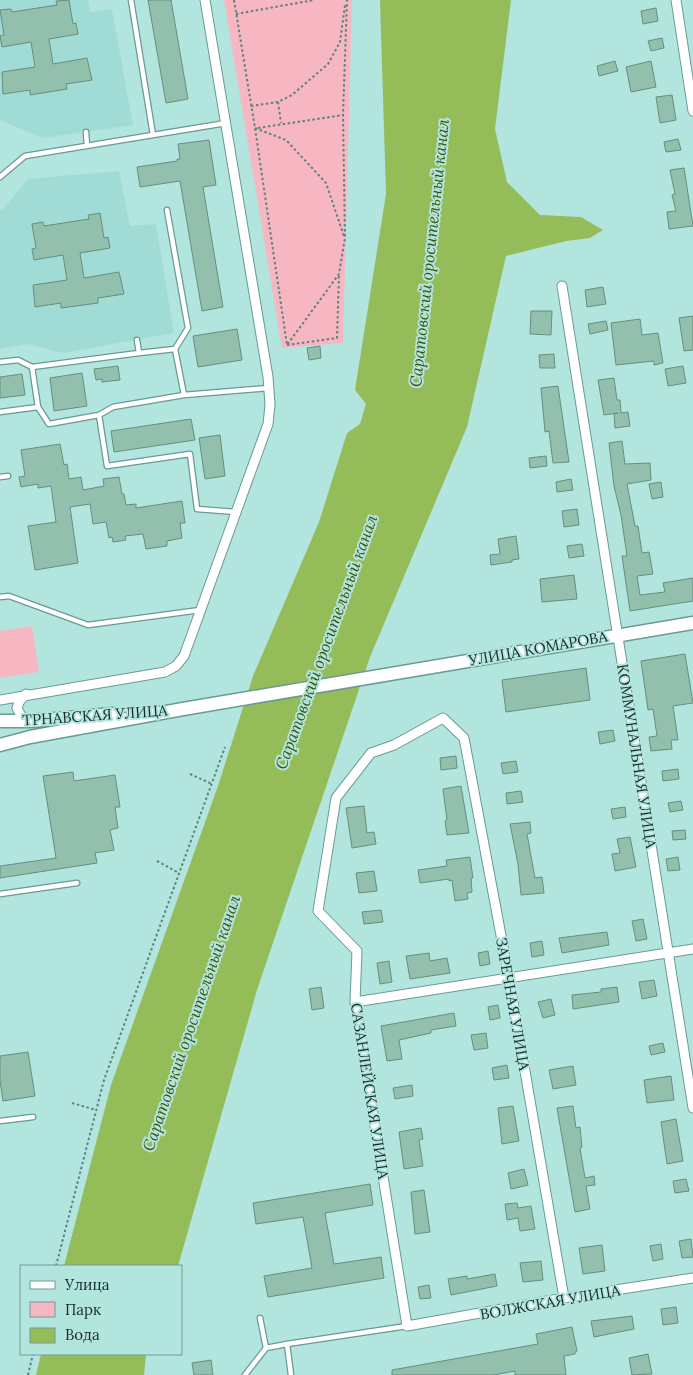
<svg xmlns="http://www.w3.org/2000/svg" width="693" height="1375" viewBox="0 0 693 1375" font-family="Lora,serif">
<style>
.built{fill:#a0dcd5}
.green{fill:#f7b7c2}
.water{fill:#94bc59}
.building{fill:#93bfad;stroke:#658f7e}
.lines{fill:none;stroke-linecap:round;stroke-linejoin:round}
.lane-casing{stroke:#699a94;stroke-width:7}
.street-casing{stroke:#699a94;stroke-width:11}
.secondary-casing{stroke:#699a94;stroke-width:15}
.path{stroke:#5f817d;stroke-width:2;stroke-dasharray:2.5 2.5;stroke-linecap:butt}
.lane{stroke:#fff;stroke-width:4.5}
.street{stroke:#fff;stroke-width:9}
.secondary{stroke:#fff;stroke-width:12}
.labels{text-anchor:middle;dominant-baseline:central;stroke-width:4;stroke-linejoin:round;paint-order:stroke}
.street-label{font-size:15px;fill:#162a28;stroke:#b3e5df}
.water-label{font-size:16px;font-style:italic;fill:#395208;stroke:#b3e5df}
</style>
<rect width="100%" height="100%" fill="#b3e5df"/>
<!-- built -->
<path class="built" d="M0,0h88l2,12 22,-3 21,116 -91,13 -42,-18z
M119,171l11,55 26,-2 18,109 -111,20 -36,-9 -27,5v-140h3l25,-30z"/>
<!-- green -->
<path class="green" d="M224,0h128l-9,343 -61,5z
M32,626l7,46 -39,6v-47z"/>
<!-- water -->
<path class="water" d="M380,0h131l-16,129 12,53 33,33 41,2 22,13 -13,8 -24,3 -60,15 -39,171 -97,230 -113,333 -79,276h-114l47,-181 107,-299 35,-110 66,-154 28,-89 13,-9 6,-20 -11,-14 31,-196z
M41,1354h105l-2,21h-108z"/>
<!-- building -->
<path class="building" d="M69,0l4,24 3,-1 2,11 -29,5 4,25 34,-6 5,22 -26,4 1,5 -37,6v-5l-27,4 -1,-22 33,-5 -4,-25 -29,5 -2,-11 4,-1 -4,-25 11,-1 1,3 45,-7 -1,-4z
M148,0h23l17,99 -22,4z
M656,8l2,13 -15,3 -2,-13z
M662,38l2,10 -13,3 -3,-10z
M615,61l3,10 -19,5 -2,-10z
M651,61l5,26 -25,5 -5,-25z
M672,95l4,25 -16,3 -4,-26z
M678,139l3,11 -15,2 -2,-10z
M209,140l7,45 -13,2 20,120 -21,4 -22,-130 -40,6 -3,-20 40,-6v-2h3l-2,-15z
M684,168l9,58 -24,3 -2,-17 9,-1 -4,-16 3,-1 -5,-24z
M100,213l4,25 4,-1 2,11 -30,5 4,25 35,-6 5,22 -26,4v5l-37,5v-5l-26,4 -2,-22 34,-5 -4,-25 -29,5 -2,-11 4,-1 -4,-24 11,-2 1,4 45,-7 -1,-4z
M603,287l3,17 -19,3 -2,-17z
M531,311h21l-1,24 -21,-1z
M693,316v34l-9,1 -5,-33z
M640,319l2,16 16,-2 5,30 -9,2v-4l-38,4 -5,-42z
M606,321l2,9 -18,4 -2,-10z
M237,329l5,31 -44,7 -5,-31z
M320,346l1,12 -12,2 -2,-12z
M554,354l1,14h-15l-1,-13z
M118,366l2,14 -18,2v-3l-6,1 -2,-11z
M683,366l3,17 -18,3 -3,-17z
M82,373l5,33 -33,5 -4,-33z
M22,374l3,21 -25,3v-21z
M614,378l3,22h3l1,13 7,-1 2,14 -15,2 -1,-14 4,-1 -14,2 -6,-35z
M558,386l11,76 -16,1 -4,-32 -4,1 -4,-44z
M191,419l4,21 -81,12 -3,-21z
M220,435l5,41 -20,3 -6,-41z
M622,441l3,23 25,-1 1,17 -24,4 8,42h3l4,27 7,-1 4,22 -16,2 3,19 25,-3 -2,-9 30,-5v23l-63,10 -8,-55h5l-6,-41 -7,-29 -5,-43z
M60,444l4,21 3,-1 2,15 12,-2 2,13 21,-4 -1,-7 16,-2 3,17h2l2,11 10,-1v4l46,-7 3,22h-5l2,15 -15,3v5l-21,3 -3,-15 -18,2 1,4 -13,2 -1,-5 -3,1 -3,-16 -13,2 -3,-20 -20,3 8,56 -43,7 -7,-44 28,-4 -5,-36 -13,2v-4l-17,3 -2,-10 6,-1 -4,-26z
M546,456l1,10 -17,2 -1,-10z
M571,479l2,11 -16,2 -1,-10z
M661,482l2,15 -11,2 -3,-15z
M577,509l2,16 -15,2 -2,-16z
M516,536l3,23 -7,1v2l-21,3 -1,-10 10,-1 -2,-15z
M582,544l2,12 -15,2 -2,-12z
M574,575l3,24 -35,3 -2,-23z
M685,654l8,49 -20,3 5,34h-7l1,9 -21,2 -2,-14 8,-1 -4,-27 -5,1 -7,-49z
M586,668l4,32 -84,12 -4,-32z
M613,730l2,11 -15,3 -2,-12z
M456,756l1,12 -16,2 -1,-12z
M516,761l2,11 -15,2 -2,-11z
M678,769l1,10 -16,2 -1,-10z
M73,772l1,9 41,-6 5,32h-5l3,21 -8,2 4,20 -19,3 2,10 -97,15v-12l56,-8 -13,-82z
M461,786l8,47 -22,2 -2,-14 2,-1 -4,-31z
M521,791l2,11 -16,2 -1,-11z
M681,801l2,9 -13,2 -2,-9z
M364,806l3,27 7,-1 2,12 -24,4 -6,-40z
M625,807l1,10 -13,2 -2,-10z
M530,822l1,11 -4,1 8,44 7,-1 2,16 -23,2 -3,-31 -8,-40z
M685,830l1,9 -13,1 -1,-9z
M630,837l6,30 -21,4 -3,-17 8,-1 -3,-14z
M470,857l3,21h-2l1,14 -5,1 1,6 -13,2 -3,-21 -3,1v-2l-29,4 -2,-13 29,-4 -1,-6z
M678,857l2,13 -12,1 -2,-12z
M374,871l3,20 -18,2 -3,-20z
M381,910l2,12 -19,2 -2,-12z
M643,919l4,20 -11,2 -4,-20z
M607,932l2,13 -47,8 -3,-15z
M542,941l2,14 -12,2 -2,-14z
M488,951l2,13 -10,2 -2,-13z
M429,953l1,8 17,-3 3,15 -40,6 -4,-23z
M389,961l3,21 -12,2 -3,-21z
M654,980l3,16 -15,3 -3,-17z
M321,987l3,21 -12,2 -3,-21z
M617,987l2,15 -46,7 -1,-14 29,-3v-3z
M551,999l4,16 -12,3 -5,-16z
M498,1005l2,13 -10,2 -2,-13z
M454,1013l2,13 -25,4v3l-32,7 3,19 -15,2 -6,-35z
M486,1033l2,15 -14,2 -3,-15z
M663,1043l2,9 -14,3 -2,-9z
M28,1052l7,44 -32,5 -3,-20v-25z
M507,1065l2,13 -15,2 -2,-12z
M573,1066l3,19 -23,4 -4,-19z
M671,1076l3,24 -27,3 -3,-23z
M412,1085l1,11 -18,3 -2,-11z
M513,1106l6,35 -17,3 -4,-36z
M573,1106l3,22 4,-1 2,20 -2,1 5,30 9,-2 1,9 -9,1 4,23 -15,3 -18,-104z
M676,1119l7,42 -16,3 -6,-42z
M421,1128l2,11 -4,1 4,26 -19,3 -5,-37z
M524,1169l4,16 -17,4 -3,-16z
M686,1179l3,12 -14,2 -2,-12z
M370,1184l3,21 -48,8 9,51 47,-7 3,21 -116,19 -4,-21 48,-8 -9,-51 -47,7 -3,-21z
M424,1190l6,42 -15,2 -4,-42z
M517,1203l1,5 13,-2 4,23 -15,2 -2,-13 -11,2 -2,-16z
M691,1239l2,18 -11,1 -3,-17z
M661,1244l2,15 -10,2 -3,-15z
M602,1245l3,26 -22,3 -4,-26z
M541,1261l2,19 -20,2 -3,-19z
M495,1274l2,12 -46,9 -3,-16 19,-3v3z
M429,1285l2,13 -11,1 -2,-12z
M676,1307l2,16 -15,2 -2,-16z
M632,1316l2,13 -40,8 -3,-16z
M572,1327l5,24 -2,1v2l-11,2 2,19h-51v-4l-21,4h-102v-5l146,-26 -2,-10z
M648,1354l4,20 -20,1 -3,-17z
M211,1360l2,15h-19l-2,-12z"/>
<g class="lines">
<!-- lane casing -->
<g class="lane-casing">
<path id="lane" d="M131,0l22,135
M86,132l1,14
M0,177l25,-21 201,-33
M167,210l21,118 -13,21
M137,340l2,13 36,-4 9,46
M0,362l18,-2 14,7 107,-14
M32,367l6,40
M0,412l38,-5 11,17 50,-9 14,-8 71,-12 85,-7
M99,415l8,51 83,-12 7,55 39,3
M0,477l8,-1
M0,597l9,-1 79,29 112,-15
M0,894l77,-11
M0,1121l33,-4
M260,1318l6,30 21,-4
M245,1375l21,-27
M291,1375l-4,-31 120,-18"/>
</g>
<!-- street casing -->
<g class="street-casing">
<path id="street" d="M676,0l17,111
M562,286l131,822
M26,694l-7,8 -2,6 4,8 9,5
M0,700l165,-28 11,-6 8,-10 84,-232 2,-19 -2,-28 -63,-377
M355,1002l338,-53
M564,1298l-55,-320 -45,-240 -21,-20 -49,27 -23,8 -35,45 -18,113 39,40 -2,51 52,324 157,-28 129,-20"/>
</g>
<!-- secondary casing -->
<g class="secondary-casing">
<path id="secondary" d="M0,721h30l83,-7
M0,745l30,-8 153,-28 510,-86"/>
</g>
<!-- path -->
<path class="path" d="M234,0l21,128 32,217 52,-71 6,-36 -2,-123 4,-115
M236,14l78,-14
M278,102l3,21
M251,106l27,-4 14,-7 36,-31 12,-22 5,-37
M255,128l31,12 40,43 18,53
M258,128l85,-13
M287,345l50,-7 2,-64
M190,774l22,10
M157,861l22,12
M72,1103l24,7
M56,1266l48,-186 121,-333
M28,1375l5,-21"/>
<!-- lane -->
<use href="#lane" class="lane"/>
<!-- street -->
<use href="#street" class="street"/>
<!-- secondary -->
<use href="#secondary" class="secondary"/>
</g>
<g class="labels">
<!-- street labels -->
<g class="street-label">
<text transform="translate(538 648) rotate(-10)">УЛИЦА КОМАРОВА</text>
<text transform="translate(95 715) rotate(-4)">ТРНАВСКАЯ УЛИЦА</text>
<text transform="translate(637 756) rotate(81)">КОММУНАЛЬНАЯ УЛИЦА</text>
<text transform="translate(513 1004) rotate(80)">ЗАРЕЧНАЯ УЛИЦА</text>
<text transform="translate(370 1091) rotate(81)">САЗАНЛЕЙСКАЯ УЛИЦА</text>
<text transform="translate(550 1302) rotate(-10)">ВОЛЖСКАЯ УЛИЦА</text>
</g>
<!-- water labels -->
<g class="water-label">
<text transform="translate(429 253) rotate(-84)">Саратовский оросительный канал</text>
<text transform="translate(326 642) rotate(-70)">Саратовский оросительный канал</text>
<text transform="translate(191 1023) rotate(-71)">Саратовский оросительный канал</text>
</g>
</g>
<!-- legend -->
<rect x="20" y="1265" width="162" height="90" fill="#b3e5df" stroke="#749a96"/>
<rect x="30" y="1281" width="25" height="8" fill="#ffffff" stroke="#749a96"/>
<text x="65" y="1290" font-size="15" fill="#162a28">Улица</text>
<rect x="30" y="1302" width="25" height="15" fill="#f7b7c2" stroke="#749a96"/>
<text x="65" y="1315" font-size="15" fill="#162a28">Парк</text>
<rect x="30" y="1328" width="25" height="15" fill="#94bc59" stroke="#749a96"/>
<text x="65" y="1340" font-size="15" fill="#162a28">Вода</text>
</svg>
